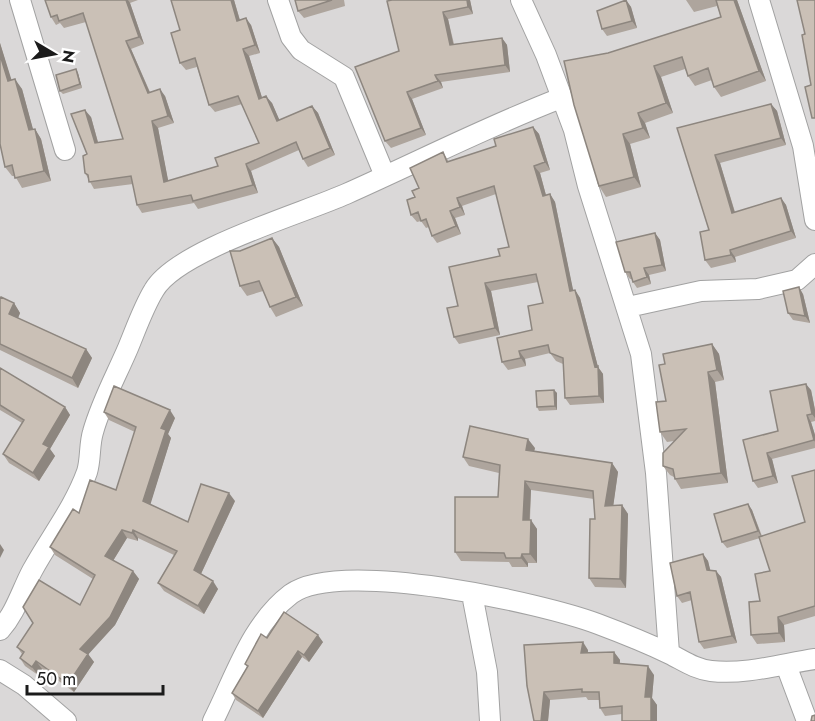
<svg xmlns="http://www.w3.org/2000/svg" width="815" height="721" viewBox="0 0 815 721" font-family="Jost,sans-serif">
<style>
.residential{fill:#dad8d8}
.lines{fill:none;stroke-linecap:round;stroke-linejoin:round}
.minor-casing{stroke:#a2a2a2;stroke-width:22}
.minor{stroke:#fff;stroke-width:20}
.wall{fill:#aea59d}
.shaded-wall{fill:#8d867f}
.building{fill:#cac0b6;stroke:#8d867f;stroke-width:1.5}
</style>
<rect width="100%" height="100%" fill="#eeeae0"/>
<!-- residential -->
<path class="residential" d="M0,0h815v721h-815z"/>
<g class="lines">
<!-- minor casing -->
<g class="minor-casing">
<path id="minor" d="M20,0l45,150
M278,0l13,37 10,13 43,27 41,99
M521,0l25,55 28,75 14,56 53,168 15,119 13,180
M759,0l44,146 12,74
M628,307l73,-16 57,-2 39,-9 18,-16
M472,594l15,78 3,49
M0,630c16,-18 21,-38 32,-59 18,-33 42,-63 55,-99 4,-13 2,-27 6,-40 8,-29 23,-56 35,-84 8,-19 15,-40 26,-58 23,-40 147,-76 192,-96 72,-32 142,-68 215,-96
M786,665l21,56
M0,670l24,15 42,36
M213,721c22,-43 38,-97 78,-127 49,-36 251,9 307,30 24,9 49,19 72,30 14,7 25,15 41,17 34,4 71,-7 104,-12"/>
</g>
<!-- minor -->
<use href="#minor" class="minor"/>
</g>
<!-- wall -->
<path class="wall" d="M45,0h93l-8,3 14,41 -13,5 19,43 15,4 9,27 -16,5 10,53 50,-15 41,-23 -17,-39 -27,8 -6,-7 -12,-38 -11,3 -6,-7v-33l54,-30 6,20 11,5 9,28 -11,3 13,42 10,5 7,17 33,-14 6,7 17,42 -27,12 -5,-8 -4,-9 -48,21 7,22 -60,16 -4,-6 -52,10 -5,-8 -4,-21 -39,5 -9,-16 6,-56 7,25 25,-3 -37,-117 -22,6 -4,-5 -4,2 -5,-8z
M295,0h49l1,6 -41,12 -6,-7z
M392,0h78l3,14 -25,5 6,25 48,-6 5,7 3,27 -69,10 2,6 -31,11 14,36 -35,13 -6,-7 14,-90z
M626,0l5,7 6,21 -30,8 -5,-7z
M686,0h51l29,81 -45,16 -7,-10 -2,-7 -17,6 -7,-10 -3,-7 -24,8 12,36 -28,10 5,15 -20,6 11,43 -35,10 -7,-11 9,-133 113,-36 -4,-11 -23,6z
M0,43l11,37 11,9 11,41 2,-1 6,10 10,42 -29,7 -7,-12h-3l-7,-9 -5,-23z
M76,69l2,4 4,15 -19,6 -3,-3z
M771,104l6,7 9,34 -66,18 15,49 46,-14 5,7 10,33 -61,19 1,5 -25,6 -6,-8 4,-30 -32,-102z
M533,127l6,7 11,36 -10,3 6,22 4,-1 5,8 18,89 2,-1 5,8 18,69 5,7 1,29 -34,2 -5,-7 -2,-34 -7,-3 -6,-8 -25,6 1,7 -18,4 -6,-8 30,-32 11,-27 -5,-21 -47,9 9,44 -41,9 -5,-7 4,-31 42,-50 9,-9 -13,-53 -34,12 3,9 -10,3 6,16 -24,9 -5,-7 -3,-9 -3,1 -5,-7 -4,1 -6,-7 8,-27 24,-36 6,10 47,-16z
M655,233l5,7 6,31 -17,4 2,9 -14,4 -4,-6 -1,-3h-2l-5,-7z
M272,238l7,9 24,59 -27,11 -6,-10 -7,-16 -16,5 -7,-10v-35z
M803,294l7,29 -17,-3 -5,-7z
M0,299l14,4 6,10 -2,5 68,31 6,9 -14,30 -78,-38z
M712,344l7,10 5,26 -9,2 13,101 -47,6 -6,-10 -1,-2 -4,-2 -7,-9 11,-25 -7,1 -7,-10 6,-31 -1,-37z
M0,368l65,39 5,8 -20,34 5,7 -16,25 -30,-18 -6,-9 19,-31 -22,-13v1z
M554,390l3,3v17l-18,1 -2,-4z
M811,390l4,20v11l-4,1 4,13v13l-43,11 6,24 -20,5 -5,-7 25,-50z
M104,412l71,6 -7,16 3,4 -21,66 38,18 47,-21 -34,73 17,15 -14,25 -40,-23 -6,-8 16,-28 -36,-17v3l-11,-3 -14,23 20,10 6,8 -24,46 -27,29 6,8 -20,30 -32,-23 -4,6 -13,-9 -5,-8 2,-4 -5,-7 63,-42 13,-26 -38,-24 -5,-8 29,-34 37,-23 19,-58 -26,-12z
M535,448l-1,3 78,12 6,9 -5,34 9,-1 6,9 -2,74 -31,-1 -6,-9 6,-59 -1,-20 -63,-9 -1,30 7,9v34h-9v4h-16l-3,-5 -48,-1 -6,-9 43,-55 1,-24 -30,-7 -6,-9z
M815,470v146l-31,9 1,17 -28,2 -6,-9 9,-34 10,-30 -10,-33 -33,10 -5,-6 26,-38 4,6 10,26 43,-14z
M703,554l5,7 2,9 6,1 5,6 16,66 -33,6 -5,-7 -7,-42 -10,3 -5,-7z
M267,638l56,4 -14,20 -7,-5 -39,61 -27,-18 -4,-7 15,-26 -2,-3z
M588,650v3l26,-1 6,8v3l34,12 -2,23 5,7 -35,9 -17,2 -5,-8 -1,-8h-11l-2,-3 -36,3 -2,21h-14l-7,-35z"/>
<!-- shaded-wall -->
<path class="shaded-wall" d="M126,0h2l2,3 14,41 -5,-7z
M231,0h3l8,28 -5,-7z
M467,0h3l3,14 -5,-7z
M626,0l5,7 6,21 -5,-7z
M734,0h3l29,81 -7,-10z
M443,12l5,7 7,33 -5,-7z
M246,18l5,7 9,28 -5,-8z
M502,38l5,7 3,27 -5,-7z
M126,41l5,8 22,51 -5,-7z
M0,43l15,48 -7,-10 -8,-26z
M243,49l6,7 16,51 -6,-8z
M654,66l7,11 12,36 -7,-10z
M76,69l2,4 4,15 -2,-4z
M435,75l6,7 2,6 -5,-7z
M15,79l7,10 14,51 -7,-10z
M160,89l5,7 9,27 -6,-7z
M407,92l5,7 14,36 -5,-7z
M266,96l6,7 11,25 -6,-7z
M771,104l6,7 9,34 -5,-7z
M312,106l6,7 17,42 -5,-7z
M85,110l6,7 9,33 -5,-7z
M638,113l7,10 5,15 -7,-10z
M152,121l6,7 12,62 -6,-8z
M533,127l6,7 11,36 -5,-8z
M35,129l6,10 10,42 -7,-10z
M623,134l7,10 11,43 -7,-10z
M715,155l5,8 17,57 -5,-7z
M246,164l5,7 7,22 -5,-8z
M534,166l6,7 8,30 -5,-7z
M550,194l5,8 20,97 -5,-8z
M457,198l5,8 3,9 -5,-8z
M781,198l5,7 10,33 -5,-7z
M450,211l5,7 6,16 -5,-8z
M655,233l5,7 6,31 -4,-6z
M272,238l7,9 24,59 -7,-9z
M730,250l5,7 1,5 -5,-7z
M644,268l5,7 2,9 -4,-7z
M485,283l6,8 9,44 -5,-7z
M799,287l4,7 7,29 -5,-7z
M575,290l5,8 18,69 5,7 1,29 -5,-7 -4,-29z
M14,303l6,10 -4,10 -7,-9z
M712,344l7,10 5,26 -7,-10z
M86,349l6,9 -14,30 -6,-10z
M519,351l6,8 1,7 -5,-8z
M708,372l7,10 13,101 -7,-10z
M806,384l5,6 4,20v8l-3,-4z
M554,390l3,3v17l-2,-4z
M65,407l5,8 -20,34 5,7 -16,25 -6,-8 10,-29z
M170,410l5,8 -7,16 3,4 -22,71 -6,-8 18,-73z
M807,415l4,7 4,13v7l-1,-2z
M528,439l7,9 -3,11 -6,-9z
M767,453l5,6 6,24 -5,-7z
M612,463l6,9 -6,43 -7,-9z
M525,481l6,9 -2,39 -6,-9z
M229,493l6,8 -36,77 -5,-8z
M748,504l4,6 10,28 -4,-7z
M622,505l6,9 -2,74 -6,-9z
M531,520l6,9v34l-7,-9z
M122,530l5,8 -16,26 -6,-8z
M133,530l5,8v3l-6,-8z
M0,544l4,6 -4,8z
M522,554l6,9v4l-7,-9z
M703,554l5,7 4,16 -5,-7z
M133,571l6,8 -24,46 -29,32 -6,-8z
M716,571l5,6 16,66 -5,-7z
M213,581l5,8 -14,25 -6,-8z
M778,617l6,8 1,17 -6,-9z
M318,635l5,7 -14,20 -5,-7z
M583,642l5,8 -1,11 -6,-8z
M298,651l4,6 -39,61 -5,-7z
M614,652l6,8 -1,11 -5,-8z
M88,654l6,8 -20,30 -6,-8z
M36,661l6,8 -4,6 -6,-8z
M648,666l6,9 -2,23 5,7v16h-6l-6,-24z
M544,692l6,8 -2,21h-7z"/>
<!-- building -->
<path class="building" d="M45,0h81l13,37 -13,4 22,52 12,-4 8,27 -16,5 12,61 54,-16 -3,-8 44,-15 -21,-47 -29,9 -14,-47 -15,5 -9,-30 9,-3 -9,-30h60l6,21 9,-3 9,27 -12,4 16,50 7,-3 11,25 35,-15 18,42 -27,11 -7,-17 -50,22 7,21 -60,16 -2,-6 -54,10 -6,-29 -42,6 -1,-7 -3,-2 -2,-17 4,-2 -16,-40 14,-4 10,33 28,-4 -40,-126 -24,8 -2,-6 -6,2z
M295,0h37l-34,11z
M392,0h75l1,7 -25,5 7,33 52,-7 3,27 -70,10 3,6 -31,11 14,36 -36,13 -30,-74 44,-16 -12,-50z
M626,0l6,21 -30,8 -5,-18z
M716,0h18l25,71 -45,16 -6,-19 -20,8 -6,-19 -28,9 12,37 -28,10 5,15 -20,6 11,43 -35,9 -25,-81 -10,-44 44,-8 113,-36z
M797,0h18v118h-3l-7,-31 6,-2 -9,-50 3,-1z
M0,55l8,26 7,-2 14,51 6,-1 9,42 -29,7 -3,-13 -7,2 -5,-23z
M76,69l4,15 -20,7 -4,-16z
M771,104l10,34 -66,17 17,58 49,-15 10,33 -61,19 1,5 -26,5 -5,-28 9,-2 -32,-102z
M533,127l12,35 -11,4 9,30 7,-2 20,97 5,-1 20,77 3,-1 1,30 -34,2 -2,-40 -13,-5 -2,-8 -29,6 2,7 -19,4 -5,-24 35,-8 -4,-24 15,-3 -7,-29 -51,9 10,45 -41,9 -7,-29 11,-2 -9,-39 51,-11 -2,-7 11,-2 -15,-61 -37,12 3,9 -10,4 6,15 -24,10 -6,-17 -5,2 -3,-9 -7,3 -4,-15 8,-3 -3,-6 7,-3 -9,-20 33,-16 4,10 49,-16 -2,-7z
M655,233l7,32 -18,3 3,9 -14,5 -3,-10h-5l-9,-30z
M272,238l24,59 -26,10 -11,-26 -19,5 -10,-35h10z
M799,287l6,29 -17,-3 -5,-22z
M1,297l13,6 -5,11 77,35 -14,29 -72,-34v-45z
M712,344l5,26 -9,2 13,101 -46,6 -2,-10 -10,-3v-13l23,-24 -26,3 -4,-30 10,-1 -7,-36 6,-1 -2,-10z
M0,368l65,39 -22,37 6,3 -16,26 -30,-19 21,-34 -24,-15z
M806,384l6,30 -5,1 7,25 -47,13 6,23 -20,5 -10,-41 35,-9 -8,-40z
M114,386l56,24 -9,18 5,2 -23,71 45,21 13,-38 28,9 -35,77 19,11 -15,25 -40,-23 19,-32 -44,-21 -1,3 -10,-3 -17,26 28,15 -23,46 -30,32 8,5 -20,30 -32,-23 -4,6 -12,-9 4,-6 -7,-5 16,-24 -10,-16 16,-27 41,25 15,-30 -45,-28 23,-38 6,4 11,-33 26,10 20,-63 -32,-15z
M554,390l1,16 -18,1 -1,-16z
M470,426l58,13 -2,11 86,13 -7,43 17,-1 -2,74 -31,-1 1,-59h5l-2,-28 -68,-10 -2,39h8l-1,34h-8l-1,4h-15l-2,-5 -49,-1v-55h43l2,-32 -37,-8z
M815,470v136l-37,11 1,16 -28,2 -2,-33 11,-1 -5,-27 15,-3 -11,-34 46,-15 -13,-46z
M748,504l10,27 -36,11 -8,-28z
M703,554l4,16 9,1 16,65 -33,6 -9,-50 -13,4 -7,-33z
M284,612l34,23 -14,20 -6,-4 -40,60 -26,-18 16,-27 -3,-2 15,-28 1,-2 6,4z
M583,642l-2,11 33,-1v11l34,3 -3,31h6v24h-29v-15l-22,2 -1,-16h-17v-3l-38,3 -3,29h-7l-7,-35 -3,-41z
M815,715v6h-4l1,-5z"/>
<!-- north arrow -->
<g transform="translate(54 54) rotate(100)" stroke="#ffffff" stroke-width="4.5" paint-order="stroke">
<path d="M0-4.5L10 22L0 15L-10 22Z" fill="#1b1b1b"/>
<text y="-9" font-size="16" font-weight="bold" text-anchor="middle" fill="#1b1b1b">N</text>
</g>
<!-- scale -->
<path d="M27 685v9h136v-9" fill="none" stroke="#1b1b1b" stroke-width="3"/>
<text x="36" y="685" font-size="18" fill="#1b1b1b" stroke="#ffffff" stroke-width="4.5" paint-order="stroke">50 m</text>
</svg>
